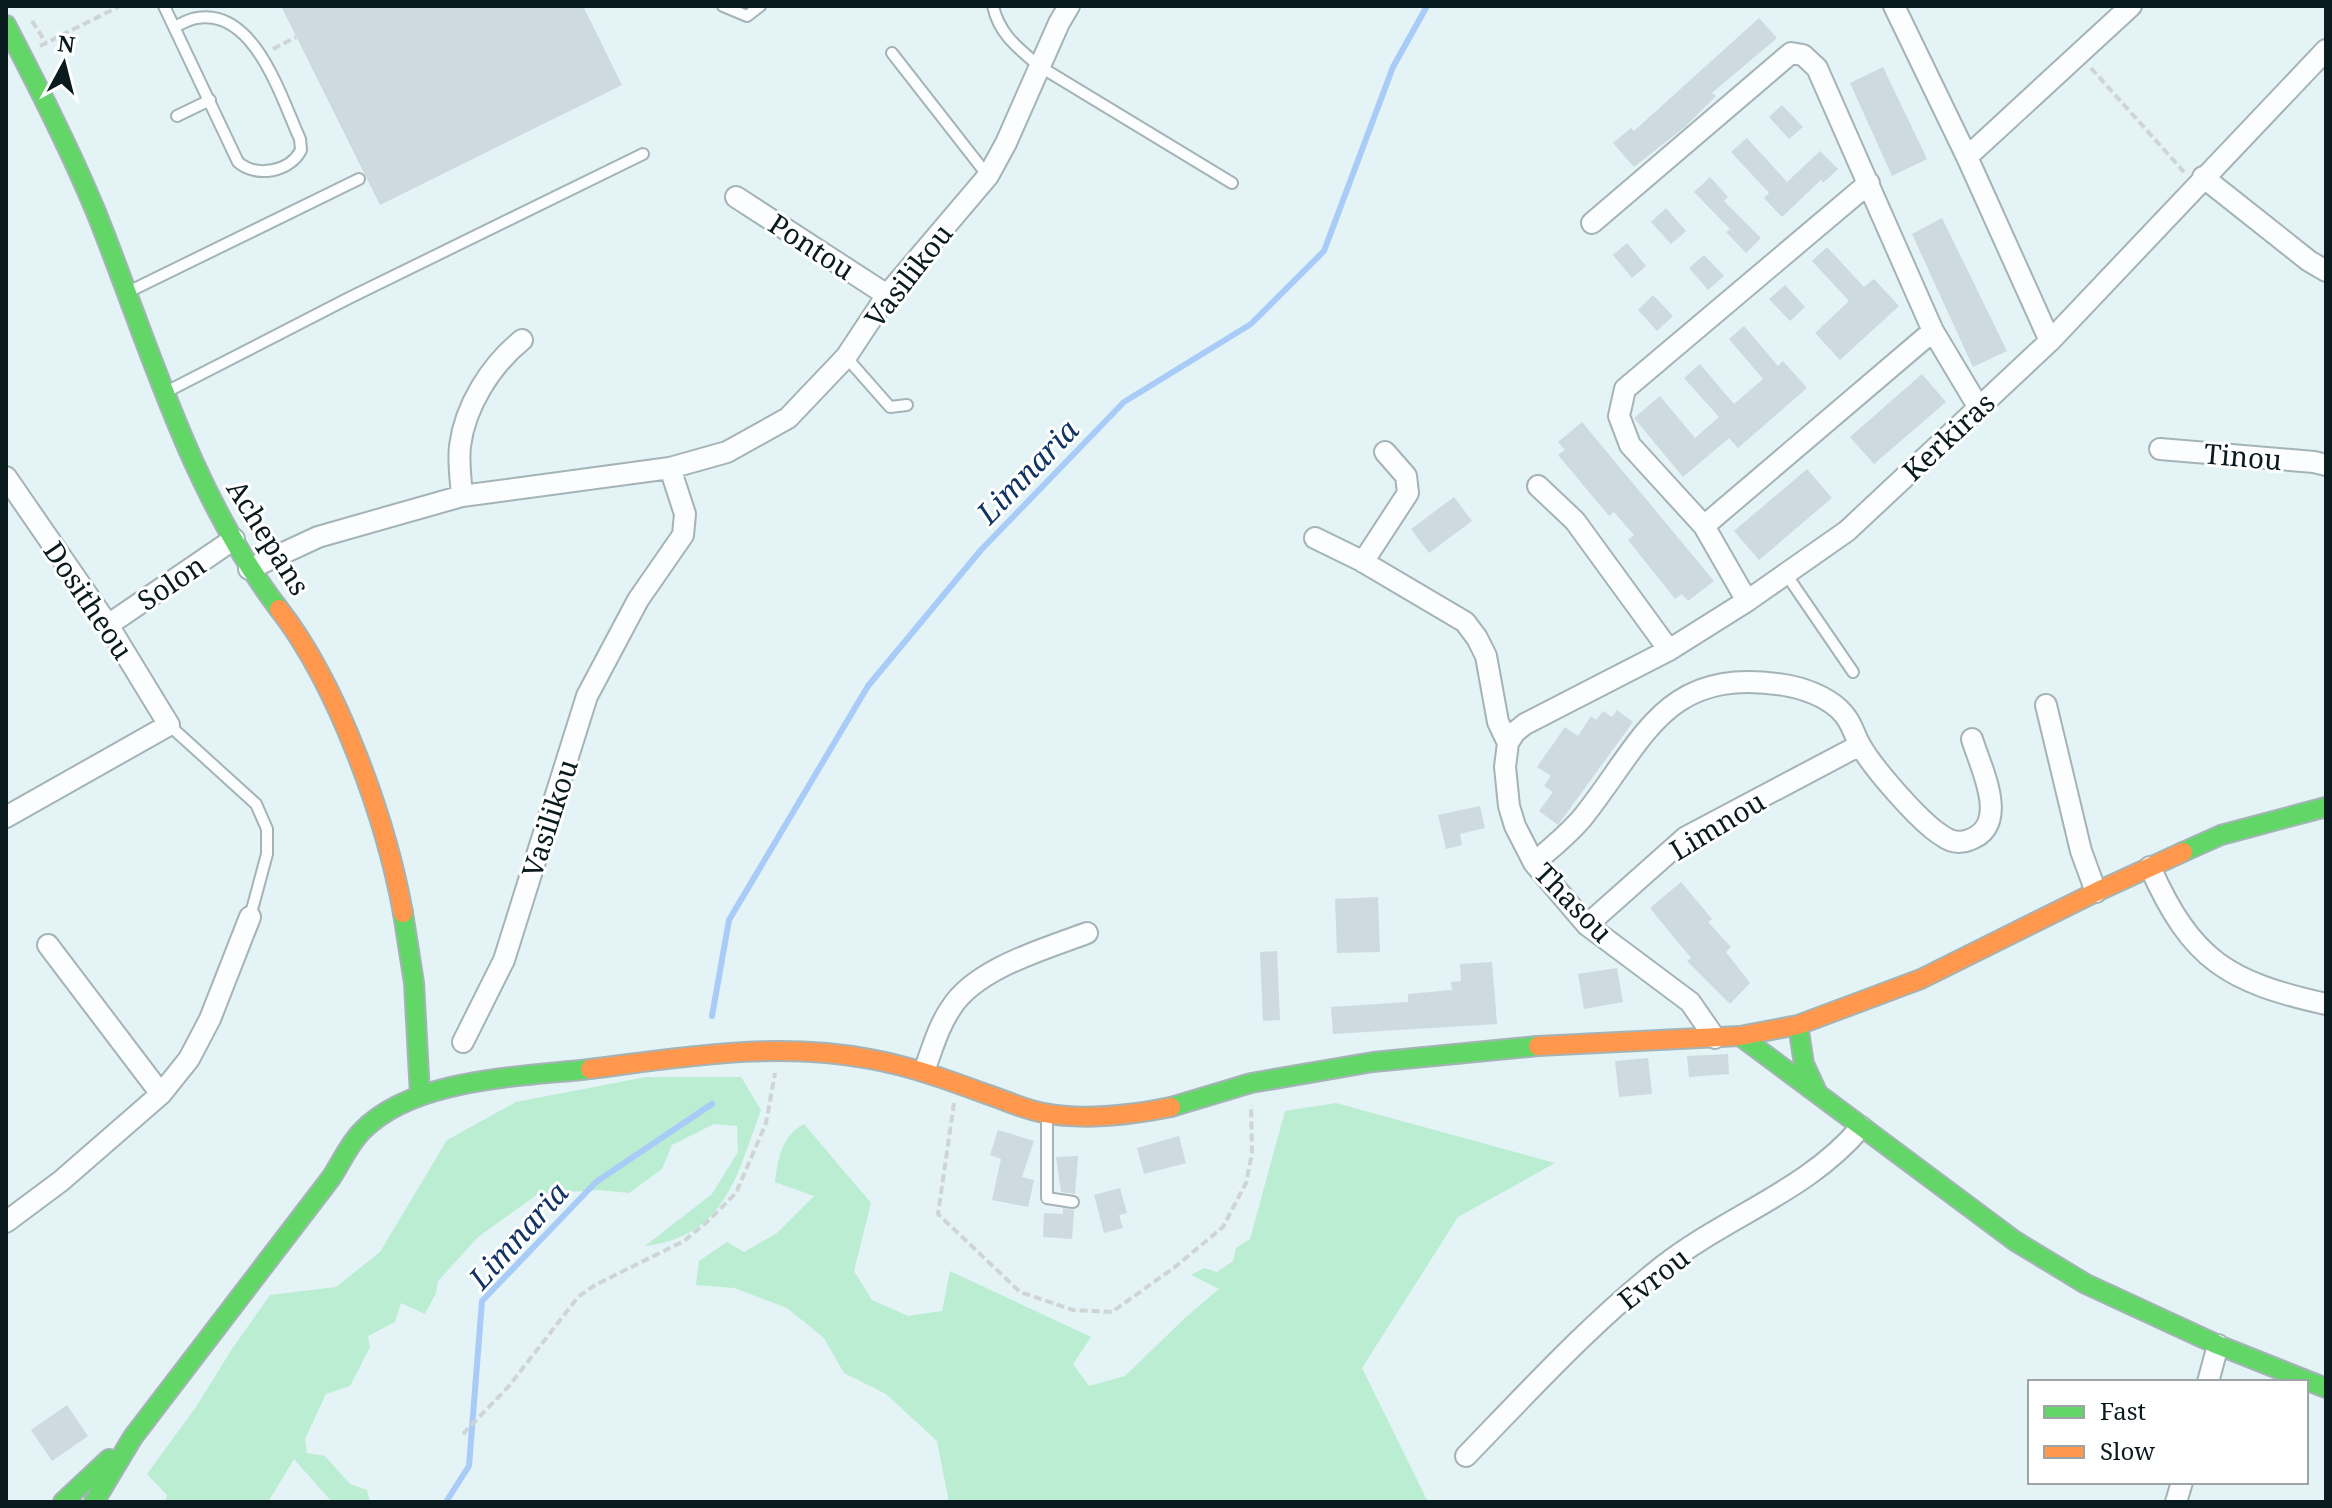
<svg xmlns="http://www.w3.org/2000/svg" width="2332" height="1508" viewBox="0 0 2332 1508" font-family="'Noto Serif',serif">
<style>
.grass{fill:#baedd2}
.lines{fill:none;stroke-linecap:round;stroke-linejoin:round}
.stream{stroke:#a8cbf8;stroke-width:6}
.building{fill:#cddadf}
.lane-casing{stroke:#a4b4b6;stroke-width:14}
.street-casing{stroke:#a4b4b6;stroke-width:24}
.fast-casing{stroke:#a4b4b6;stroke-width:22}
.slow-casing{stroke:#a4b4b6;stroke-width:22}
.path{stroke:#cfd4d4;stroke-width:4;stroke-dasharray:8 4;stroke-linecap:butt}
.lane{stroke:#fbfdfe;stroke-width:10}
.street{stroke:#fbfdfe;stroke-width:20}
.fast{stroke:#63d668;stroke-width:18}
.slow{stroke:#ff974d;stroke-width:18}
.labels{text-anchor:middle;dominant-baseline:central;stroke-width:6;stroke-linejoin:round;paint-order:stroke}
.street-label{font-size:28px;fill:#091b1e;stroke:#fff}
.water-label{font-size:30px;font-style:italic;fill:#113464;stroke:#fff}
</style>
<rect width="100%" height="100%" fill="#e4f3f5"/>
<!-- grass -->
<path class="grass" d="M646,1077h95l20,33c-24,65 -36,127 -116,136l67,-52 26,-42 -1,-26 -23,-2 -42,21 -10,24 -33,24 -30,-3 -61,4 -60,43 -40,44 -2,12 -11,21 -24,-11 -6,19 -27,14 2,11 -20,39 -24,8 -21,45 2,14 18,3 25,28 17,6 3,12h-38l-38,-43 -26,43h-103l2,-7 -20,-21 49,-67 36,-58 38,-54 66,-8 44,-35 67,-112 69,-38z
M1336,1103l219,60 -97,54 -96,151 66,134h-479l-12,-61 -51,-47 -42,-21 -20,-35 -37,-30 -53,-20 -38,-3 3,-24 28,-19 17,10 33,-19 37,-37 -39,-14c3,-23 6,-46 29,-58l67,79 -17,68 18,29 36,16 34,-5 8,-40 141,66 -18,27 16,22 36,-10 60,-58 34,-29 -28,-14 13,-7 13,4 16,-11 3,-13 14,-9 35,-128z"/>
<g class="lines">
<!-- stream -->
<path class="stream" d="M712,1016l17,-96 139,-234 113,-136 143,-148 127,-78 73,-73 69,-184 34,-61
M446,1502l23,-36 13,-165 114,-119 116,-78"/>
</g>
<!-- building -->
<path class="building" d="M281,6h302l39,79 -242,120z
M1759,18l18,20 -65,55 4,3 -30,30 -52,41 -21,-24 18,-15 3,3z
M1883,67l44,92 -35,17 -42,-93z
M1782,105l21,22 -14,12 -20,-22z
M1747,138l40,44 33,-31 18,18 -15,14 -2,-3 -39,37 -18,-19 5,-5 -38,-41z
M1710,177l18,20 -4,4 37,37 -15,15 -20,-21 4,-3 -36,-37z
M1666,208l20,23 -15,13 -20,-22z
M1942,218l65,133 -34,16 -61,-133z
M1627,243l19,23 -14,12 -19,-23z
M1827,247l37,40 10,-8 25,27 -59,54 -25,-27 34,-32 -37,-40z
M1704,255l20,21 -16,14 -19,-22z
M1785,285l20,22 -15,14 -21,-22z
M1653,295l20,21 -16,15 -19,-21z
M1744,326l34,40 5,-5 24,27 -69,60 -9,-10 -46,39 -49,-59 26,-22 35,42 24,-21 -35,-39 16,-14 34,40 29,-25 -34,-40z
M1922,374l24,28 -72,62 -24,-27z
M1582,422l132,159 -26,20 -6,-7 -7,5 -47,-59 6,-5 -20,-23 -5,4 -51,-61 7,-5 -7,-8z
M1807,469l25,29 -73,62 -25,-29z
M1454,497l18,24 -43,32 -18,-24z
M1617,710l16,12 -75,103 -19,-14 14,-19 -9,-6 7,-10 -14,-9 28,-40 13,9 13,-20 5,4 7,-9 9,6z
M1480,806l5,22 -25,6 2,11 -16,4 -8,-34z
M1681,882l31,37 -4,3 23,25 -5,5 24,31 -20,21 -43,-43 4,-3 -41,-50z
M1378,897l2,55 -43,1 -2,-54z
M1277,951l3,69 -17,1 -3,-69z
M1492,962l5,62 -164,10 -2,-27 77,-5v-8l44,-4 -1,-8 10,-1 -1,-17z
M1617,968l6,34 -39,7 -6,-35z
M1728,1054l1,20 -40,3 -2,-21z
M1648,1058l4,36 -33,3 -4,-36z
M998,1130l36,11 -12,36 12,3 -6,27 -36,-7 9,-41 -11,-4z
M1179,1136l7,27 -42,11 -7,-26z
M1078,1156l-3,38 -14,-2 -5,-35z
M1120,1188l7,25 -8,2 4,13 -19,5 -10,-38z
M1063,1208l11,2 -2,29 -29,-2 1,-24 19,1z
M67,1405l21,31 -36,25 -21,-31z"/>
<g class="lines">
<!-- lane casing -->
<g class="lane-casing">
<path id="lane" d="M164,6l74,156c18,16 52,10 63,-12l-1,-11c-19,-41 -45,-131 -103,-121 -8,1 -16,6 -23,9
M723,6l24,10 13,-10
M993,6c6,28 25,42 46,60l193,117
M892,53l96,123
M177,116l33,-16
M128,292l231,-113
M846,357l44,50 17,-2
M166,392l183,-94 294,-144
M1786,574l67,98
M169,725l87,79 11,25v25l-17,63
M1047,1116v82l26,4"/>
</g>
<!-- street casing -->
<g class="street-casing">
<path id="street" d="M1894,6l73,151 83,184
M1967,157l164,-151
M2203,177l106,84 17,10
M736,197l151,98
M1592,223l199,-170 12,2 14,13 116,263 46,77
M2160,449l154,13 12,3
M6,477l102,148 61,100 -163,92
M1538,486l37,35 94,129
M462,496c-1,-16 -4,-33 -2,-50 5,-40 31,-81 62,-106
M1704,526l229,-195
M1315,538l45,22 105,62 12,16 9,18 12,66 10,21 -3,24 4,39 6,20 19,37 53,62 103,77 25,36
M1363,562l45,-69 -2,-17 -21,-24
M249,569l69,-32 144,-41 208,-28 57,-16 61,-34 58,-61 41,-62 101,-119 18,-33 53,-120 10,-17
M1747,601l-43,-75 -74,-81 -11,-29 6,-27 244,-206
M108,625l126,-86
M2046,705l35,146 15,41
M1508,743l7,-11 10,-8 144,-74 78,-49 100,-70 203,-190 276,-291
M1534,863c17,-15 34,-28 49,-46 62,-78 81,-151 201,-132 19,3 41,11 55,24 12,11 14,23 21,36 13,23 59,76 81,90 8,6 18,9 28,5 42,-15 12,-71 3,-101
M2150,867c42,94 78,115 176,137
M1587,925l99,-88 174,-92
M48,945l113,149
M463,1042l41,-82 83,-264 51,-96 45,-65 2,-21 -15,-46
M924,1071c8,-21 14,-44 27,-63 25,-40 94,-59 136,-75
M6,1222l55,-41 100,-87 28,-35 21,-40 40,-102
M2208,1382l10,-37
M1466,1456c64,-66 125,-133 197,-190 64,-50 146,-76 198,-139
M2176,1502l6,-20"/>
</g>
<!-- fast casing -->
<g class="fast-casing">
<path id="fast" d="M6,25c32,62 63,122 90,187 54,135 94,280 183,397
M2183,852l38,-17 105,-28
M403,913l11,70 6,112
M1798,1025l6,39 13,28
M1740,1036l275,205 71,43 132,61 108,43
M1171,1107l80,-24 122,-21 165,-16
M63,1502l46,-43
M94,1502l39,-65 198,-259c10,-15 18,-34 31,-47 51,-53 158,-54 228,-62"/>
</g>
<!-- slow casing -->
<g class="slow-casing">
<path id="slow" d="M279,609c59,76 107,210 124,304
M1538,1046l202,-10 58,-11 123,-46 175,-87 87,-40
M590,1069c93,-12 187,-28 280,-10 40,7 78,21 116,35 19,6 39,16 58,19 41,8 87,2 127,-6"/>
</g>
<!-- path -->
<path class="path" d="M32,21l14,22
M40,46l80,-40
M273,49l23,-12
M2091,68l93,104
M954,1103l-16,111 82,78 53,18 39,2 63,-45 48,-40 23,-44 6,-30 -1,-48
M463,1434l46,-48 69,-89 17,-12 89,-44 24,-20 28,-28 30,-70 9,-50"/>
<!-- lane -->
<use href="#lane" class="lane"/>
<!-- street -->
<use href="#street" class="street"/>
<!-- fast -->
<use href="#fast" class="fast"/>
<!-- slow -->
<use href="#slow" class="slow"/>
</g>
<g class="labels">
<!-- street labels -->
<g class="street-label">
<text transform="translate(812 246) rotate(33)">Pontou</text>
<text transform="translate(908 275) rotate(-52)">Vasilikou</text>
<text transform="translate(1948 436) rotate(-43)">Kerkiras</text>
<text transform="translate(2243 456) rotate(5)">Tinou</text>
<text transform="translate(269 537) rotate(58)">Achepans</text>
<text transform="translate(171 582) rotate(-34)">Solon</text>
<text transform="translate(89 600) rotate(56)">Dositheou</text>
<text transform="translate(549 818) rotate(-72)">Vasilikou</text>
<text transform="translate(1717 825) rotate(-31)">Limnou</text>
<text transform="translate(1574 902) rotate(46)">Thasou</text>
<text transform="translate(1653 1278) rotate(-38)">Evrou</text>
</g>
<!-- water labels -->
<g class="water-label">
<text transform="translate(1027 471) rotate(-46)">Limnaria</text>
<text transform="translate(518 1235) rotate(-48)">Limnaria</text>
</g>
</g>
<!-- border -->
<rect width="2332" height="1508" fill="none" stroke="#091b1e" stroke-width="16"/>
<!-- legend -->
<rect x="2028" y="1380" width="280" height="104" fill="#ffffff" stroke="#9da4a5" stroke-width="2"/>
<rect x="2044" y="1406" width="40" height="12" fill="#63d668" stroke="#9da4a5" stroke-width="2"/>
<text x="2100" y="1420" font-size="24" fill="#091b1e">Fast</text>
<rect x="2044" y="1446" width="40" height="12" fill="#ff974d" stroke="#9da4a5" stroke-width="2"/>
<text x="2100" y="1460" font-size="24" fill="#091b1e">Slow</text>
<!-- north arrow -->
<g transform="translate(64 64) rotate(7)" stroke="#ffffff" stroke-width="6" paint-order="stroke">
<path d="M0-6L14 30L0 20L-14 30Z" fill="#091b1e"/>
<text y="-12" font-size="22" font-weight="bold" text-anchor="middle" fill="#091b1e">N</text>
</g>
</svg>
